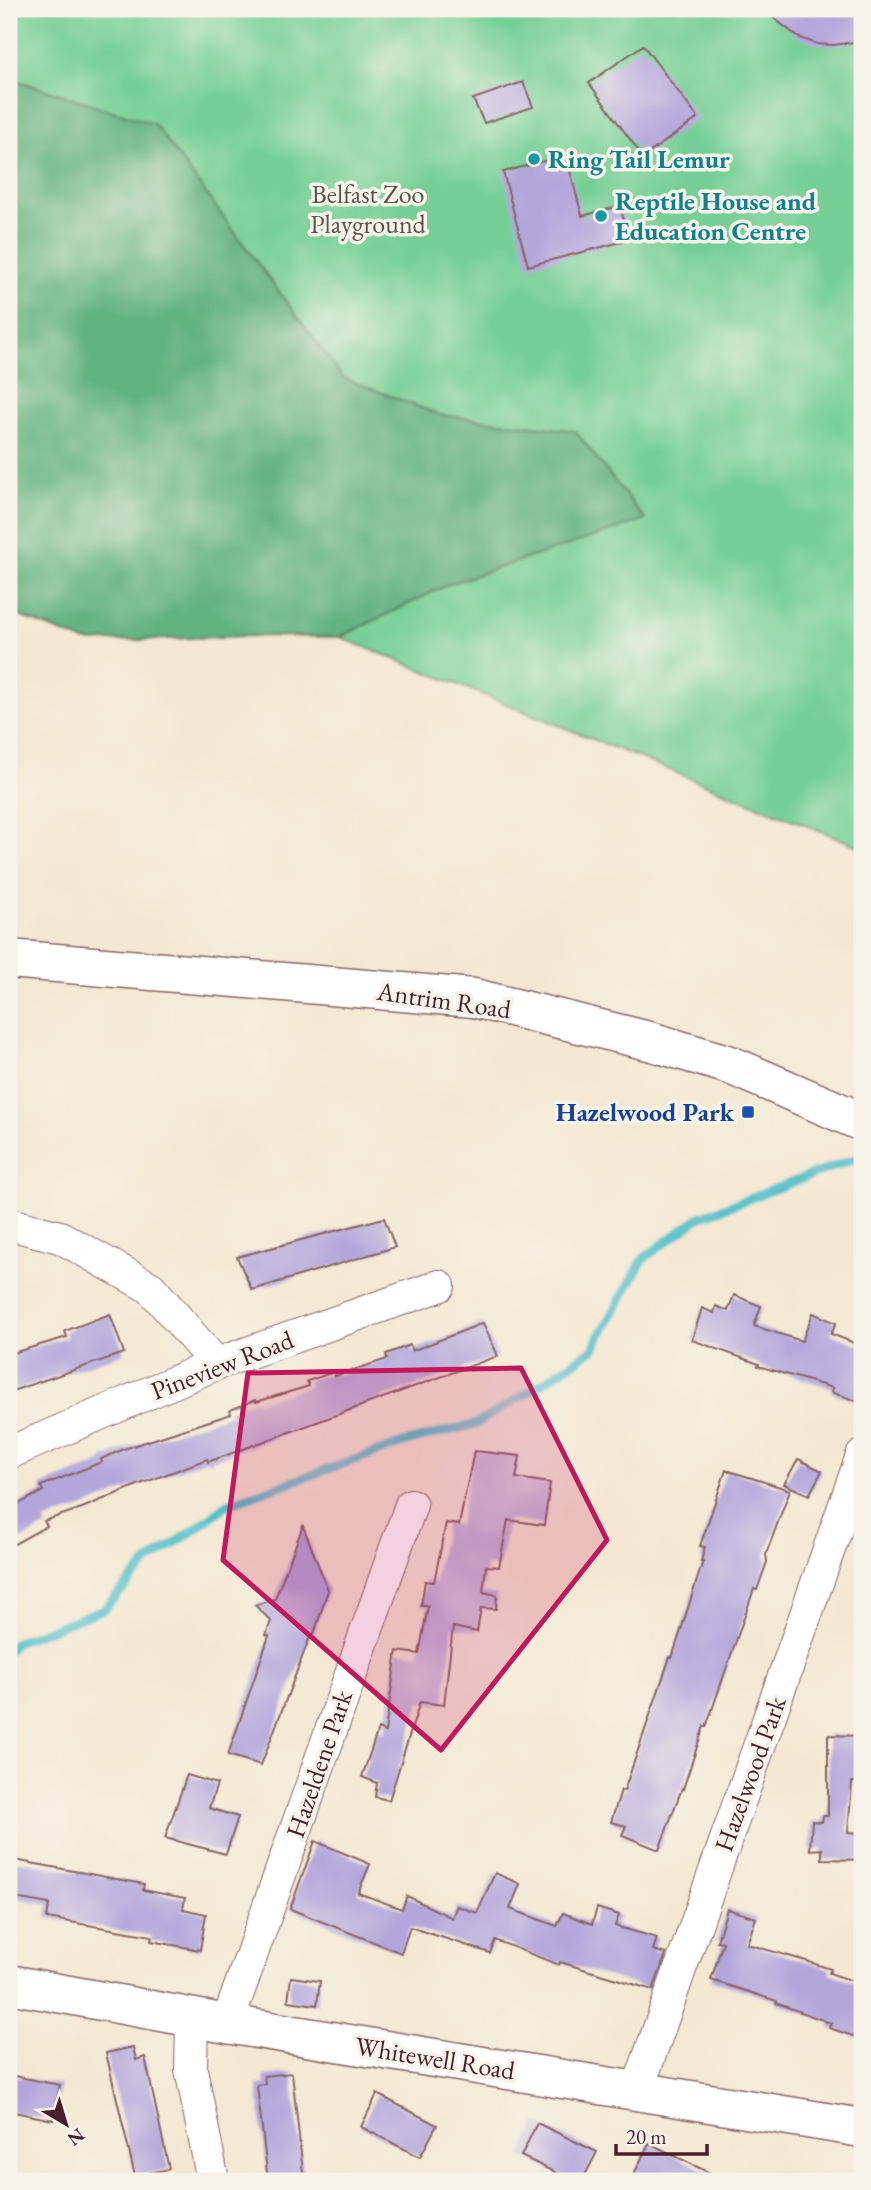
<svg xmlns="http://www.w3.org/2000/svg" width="871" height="2190" viewBox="0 0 871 2190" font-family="'EB Garamond',serif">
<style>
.green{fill:#76d096;stroke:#607860;stroke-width:2}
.forest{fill:#60b27f;stroke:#556855;stroke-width:2}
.water{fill:#52c0ca;stroke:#4e707a;stroke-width:2}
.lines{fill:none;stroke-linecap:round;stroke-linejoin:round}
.stream{stroke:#52c0ca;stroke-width:9}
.building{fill:#b2a6db}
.minor-casing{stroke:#866565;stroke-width:34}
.tertiary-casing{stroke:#866565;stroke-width:41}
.primary-casing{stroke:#866565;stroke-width:41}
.minor{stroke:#fff;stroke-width:32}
.tertiary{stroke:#fff;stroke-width:38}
.primary{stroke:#fff;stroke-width:38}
.marked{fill:#c2185b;fill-opacity:0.2;stroke:#c2185b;stroke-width:5;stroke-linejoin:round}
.culture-dot{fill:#0f9aa8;stroke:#f7f3e8;stroke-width:2.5}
.transit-dot{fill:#1a4fb4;stroke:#f7f3e8;stroke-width:2.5}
.labels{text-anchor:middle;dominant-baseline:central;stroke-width:7;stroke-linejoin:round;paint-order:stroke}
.culture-label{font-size:26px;font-weight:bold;fill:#0d838f;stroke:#f7f3e8;text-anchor:start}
.park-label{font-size:26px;fill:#57544b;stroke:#f7f3e8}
.street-label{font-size:26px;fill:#4a1f2b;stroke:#f7f3e8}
.transit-label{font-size:26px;font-weight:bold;fill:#164399;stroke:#f7f3e8;text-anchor:end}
</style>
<rect width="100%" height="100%" fill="#f7f3e8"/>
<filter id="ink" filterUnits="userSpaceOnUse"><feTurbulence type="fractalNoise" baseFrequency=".0143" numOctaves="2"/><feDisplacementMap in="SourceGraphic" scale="14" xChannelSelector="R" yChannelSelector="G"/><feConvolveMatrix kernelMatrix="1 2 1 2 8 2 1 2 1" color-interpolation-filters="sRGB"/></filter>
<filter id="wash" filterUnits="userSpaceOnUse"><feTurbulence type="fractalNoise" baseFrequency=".00686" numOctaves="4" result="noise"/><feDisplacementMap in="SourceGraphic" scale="28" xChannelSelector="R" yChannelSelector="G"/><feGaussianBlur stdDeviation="1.57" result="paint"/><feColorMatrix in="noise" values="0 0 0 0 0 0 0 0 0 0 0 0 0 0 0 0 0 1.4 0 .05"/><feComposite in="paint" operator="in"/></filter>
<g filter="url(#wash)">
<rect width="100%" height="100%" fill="#f4e8d2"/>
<!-- green -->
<path class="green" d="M9,9h853v836l-4,1 -518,-209 109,-53 196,-65 -70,-88 -135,-16 -97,-37 -189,-254 -145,-46z"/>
<!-- forest -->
<path class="forest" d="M9,78l145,46 189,254 97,37 135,16 70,89 -196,64 -109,53 -94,-1 -160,6 -77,-30z"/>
<!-- water -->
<path class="water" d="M422,9h89l-10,7 -50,1z"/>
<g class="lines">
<!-- stream -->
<path class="stream" d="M9,1650l5,-7 90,-34 44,-47 46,-32 34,-26 178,-62 70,-18 53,-32 63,-42 52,-92 56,-41 162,-61"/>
</g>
<g id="blocks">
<!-- building -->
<path class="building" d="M762,9h100v28l-8,5 -20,3 -17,-1 -19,-7z
M643,45l55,73 -55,39 -54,-74z
M523,82l10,25 -49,16 -11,-24z
M566,155l16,61 38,-10 9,34 -101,26 -25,-94z
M384,1218l11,29 -143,43 -15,-33z
M734,1295l27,11 -7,20 48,15 11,-28 23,10 -5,11 31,12v57l-31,-11 2,-4 -75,-22 1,-2 -67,-24 10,-32 12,5 2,-7 12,5z
M110,1314l14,39 -115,39v-38l58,-17 -2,-6z
M483,1323l15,33 -244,89 -46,17 -1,-3 -72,27 -53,22 -38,13 3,5 -38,21v-38l34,-18 -2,-5 61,-24 -1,-3 23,-10 107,-35 -1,-4 25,-10 1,2 53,-16 -2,-5 27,-9 1,4 52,-17 -1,-5 24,-9 2,6z
M474,1451l46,5 -4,22 34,5 -6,42 -36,-5 -9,47 -13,-1 -3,26 14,3 -1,14 -15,-1 -4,24 -24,-5 -9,78 -24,-3 -31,98 -14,-3 2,-14 -15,-6 16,-48 7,3 12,-81 22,3 9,-48h-7l4,-25 9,1 12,-59 13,2z
M798,1459l24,12 -13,24 -25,-11z
M726,1470l64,20 -24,64 1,8 -10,28 -3,-1 -48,138 -2,-1 -21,63 -1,-1 -23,62 -37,-15 4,-9 -15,-4 10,-32 3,1 46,-134 2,1 31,-97h-2l4,-14 -5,-1z
M303,1526l25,64 -14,44h-3l-50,131 -33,-10 41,-119 -3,-1 5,-14 -16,-16 20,-6z
M828,1735l34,1v46h-10l-4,50 14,1v27l-40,-1v-10l-12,1 2,-29 10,1 1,-6h5z
M187,1775l30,9 -8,24 29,9 -12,37 -61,-16z
M315,1841l55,23 -12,29 44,16 5,-13 45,22 5,-12 20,7 18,-40 25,11 -10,25 47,17 6,-13 29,11 5,-16 22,7 -4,11 42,12 -4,12 13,4 -13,36 -93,-28 -1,3 -64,-25 -5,13 -80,-26 -9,26 -111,-44z
M9,1859l135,25 -1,6 42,8 -2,11 23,5 -6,36 -49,-9 1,-5 -105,-18 2,-14 -40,-7z
M727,1909l29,9 -9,26 59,17 25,8 -2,4 33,11v55l-33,-11 2,-5 -55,-20 1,-2 -66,-21 12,-38 -6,-1z
M291,1977l29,4 -3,24 -29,-4z
M133,2047l3,13 9,-3 24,112 -34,7 -29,-123z
M292,2073l12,108h-36l-11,-96 8,-1 -1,-8z
M9,2075l51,10 -7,35 -44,-9z
M377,2094l60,31 -17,32 -59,-30z
M537,2123l60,29 -15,29h-9l-52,-25z
M649,2143l28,14 49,24h-77l-15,-7z"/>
</g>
</g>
<g filter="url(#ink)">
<use href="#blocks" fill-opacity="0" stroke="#866565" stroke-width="2"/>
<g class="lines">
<!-- minor casing -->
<g class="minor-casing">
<path id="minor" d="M9,1224l51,13 91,51 65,76
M9,1453l207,-89 223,-78
M192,2017l-1,52 22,112
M227,2024l184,-519
M637,2091l225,-635"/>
</g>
<!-- tertiary casing -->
<g class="tertiary-casing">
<path id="tertiary" d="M9,1984l218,40 635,104"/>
</g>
<!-- primary casing -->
<g class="primary-casing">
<path id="primary" d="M9,959l465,39 179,44 77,23 132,57"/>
</g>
<!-- minor -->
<use href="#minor" class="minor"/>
<!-- tertiary -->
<use href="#tertiary" class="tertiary"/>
<!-- primary -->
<use href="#primary" class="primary"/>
</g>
</g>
<!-- marked area -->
<path class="marked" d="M521,1368l86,172 -166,210 -218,-190 25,-187z"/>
<!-- markers -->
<g class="culture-dot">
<circle cx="534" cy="159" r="7"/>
<circle cx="601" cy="216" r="7"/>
</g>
<rect class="transit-dot" x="741" y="1105" width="14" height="14" rx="3.5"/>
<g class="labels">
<!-- culture labels -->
<g class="culture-label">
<text x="548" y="159">Ring Tail Lemur</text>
<text x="615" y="201">Reptile House and<tspan x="615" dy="30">Education Centre</tspan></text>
</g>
<!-- park labels -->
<g class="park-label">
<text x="368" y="194">Belfast Zoo<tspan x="368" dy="30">Playground</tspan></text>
</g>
<!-- street labels -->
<g class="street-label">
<text transform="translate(444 1000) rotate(8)">Antrim Road</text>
<text transform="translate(222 1365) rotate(-21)">Pineview Road</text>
<text transform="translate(319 1764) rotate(-71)">Hazeldene Park</text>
<text transform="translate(750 1774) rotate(-70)">Hazelwood Park</text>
<text transform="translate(435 2058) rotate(9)">Whitewell Road</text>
</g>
<!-- transit labels -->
<g class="transit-label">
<text x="734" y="1112">Hazelwood Park</text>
</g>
</g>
<!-- margin -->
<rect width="871" height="2190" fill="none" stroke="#f7f3e8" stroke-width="35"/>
<!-- north arrow -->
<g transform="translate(66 2124) rotate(142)" stroke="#f7f3e8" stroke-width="5" paint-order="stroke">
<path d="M0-5L12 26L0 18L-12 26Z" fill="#4a1f2b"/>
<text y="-10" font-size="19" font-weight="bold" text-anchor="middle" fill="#4a1f2b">N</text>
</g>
<!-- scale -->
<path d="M616 2144v10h91v-10" fill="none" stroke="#4a1f2b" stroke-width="3.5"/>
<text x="626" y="2144" font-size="21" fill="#4a1f2b" stroke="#f7f3e8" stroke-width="5" paint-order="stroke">20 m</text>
</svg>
